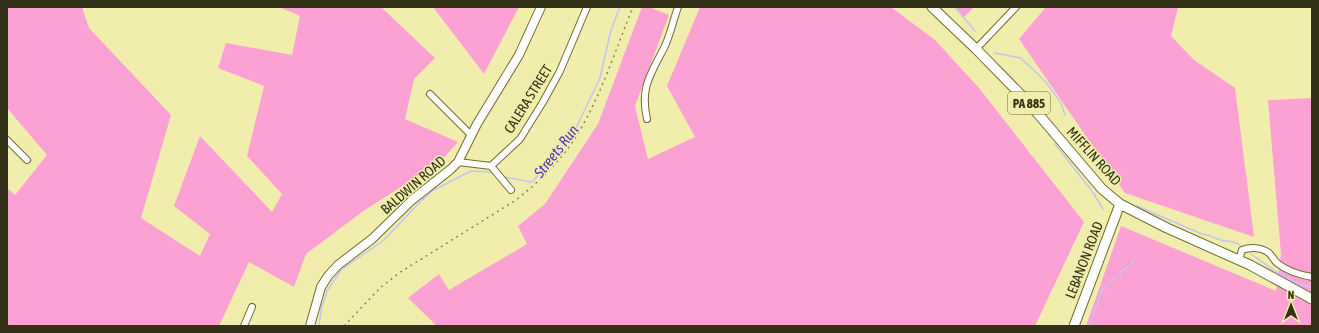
<svg xmlns="http://www.w3.org/2000/svg" width="1319" height="333" viewBox="0 0 1319 333" font-family="'Asap Condensed',sans-serif">
<style>
.green{fill:#fca1d4}
.lines{fill:none;stroke-linecap:round;stroke-linejoin:round}
.stream{stroke:#c4c4f1;stroke-width:1.5}
.street-casing{stroke:#6f6b2d;stroke-width:8}
.secondary-casing{stroke:#6f6b2d;stroke-width:10}
.primary-casing{stroke:#6f6b2d;stroke-width:11}
.street{stroke:#fff;stroke-width:6}
.secondary{stroke:#fff;stroke-width:8}
.primary{stroke:#fff;stroke-width:9}
.rail{stroke:#868459;stroke-width:1.5;stroke-dasharray:2 4;stroke-linecap:butt}
.labels{text-anchor:middle;dominant-baseline:central;stroke-width:3;stroke-linejoin:round;paint-order:stroke}
.shield{fill:#f1eead;stroke:#6c6a44;stroke-width:1}
.shield-label{font-size:13px;font-weight:bold;fill:#333117}
.street-label{font-size:14px;fill:#333117;stroke:#f1eead}
.water-label{font-size:15px;font-style:italic;fill:#5036b3;stroke:#f1eead}
</style>
<rect width="100%" height="100%" fill="#f1eead"/>
<!-- green -->
<path class="green" d="M7,7h75l7,21 82,87 -30,103 59,38 10,-22 -36,-28 26,-70 72,76 10,-18 -35,-38 17,-70 -46,-18 8,-25 66,12 8,-39 -21,-9h102l54,51 -21,21 -9,40 53,23 -17,19 -79,51 -56,42 -12,33 -45,-25 -30,64h-212v-138l8,7 32,-40 -40,-47z
M433,7h86l-35,67z
M642,7h7l20,8 -34,91 13,53 47,-22 -28,-51 33,-79h191l44,33 44,48 105,134 -49,104h-598l-29,-28 31,-24 10,16 78,-46 -9,-18 27,-22 53,-80z
M955,7h19l-10,10z
M1046,7h132l-7,29 23,24 41,28 19,149 -129,-44 -106,-154z
M1312,98v228h-226l35,-100 155,65 5,-37 -13,-154z"/>
<g class="lines">
<!-- stream -->
<path class="stream" d="M955,7l20,24
M995,53l26,5 24,23 16,22 4,12
M1055,144l37,47 11,18
M504,177l28,5 18,-20 26,-34 24,-50 11,-48 9,-23
M1137,206l65,28c8,1 8,2 16,5 8,4 14,0 22,6
M1251,254l24,17 20,11 17,6
M319,326l2,-16 6,-19 14,-21 43,-30 33,-35 15,-14 39,-20 17,1 7,2
M1089,326l13,-36 33,-30"/>
<!-- street casing -->
<g class="street-casing">
<path id="street" d="M976,49l40,-42
M430,94l41,41
M647,119c-7,-31 3,-44 17,-71 6,-12 9,-27 14,-41
M7,140l20,20
M458,162l33,4 29,-27 23,-37 17,-31 27,-64
M491,166l20,24
M1239,260l3,-10c8,-3 19,-3 27,3 3,3 5,7 8,10 10,8 23,12 35,14
M244,326l8,-19"/>
</g>
<!-- secondary casing -->
<g class="secondary-casing">
<path id="secondary" d="M310,326l11,-39 7,-11 10,-11 34,-26 40,-39 39,-31 7,-7 19,-38 42,-69 22,-48"/>
</g>
<!-- primary casing -->
<g class="primary-casing">
<path id="primary" d="M932,7l44,42 52,53 74,87 18,15 47,24 83,37 62,34
M1074,326l46,-122"/>
</g>
<!-- street -->
<use href="#street" class="street"/>
<!-- secondary -->
<use href="#secondary" class="secondary"/>
<!-- primary -->
<use href="#primary" class="primary"/>
<!-- rail -->
<path class="rail" d="M344,326l36,-38 19,-15 117,-73c19,-15 35,-30 50,-49 30,-39 48,-98 67,-144"/>
</g>
<g class="labels">
<!-- shield labels -->
<rect class="shield" x="1008" y="92" width="42" height="22" rx="3"/>
<g class="shield-label">
<text x="1029" y="103">PA 885</text>
</g>
<!-- street labels -->
<g class="street-label">
<text transform="translate(528 99) rotate(-58)">CALERA STREET</text>
<text transform="translate(1094 156) rotate(48)">MIFFLIN ROAD</text>
<text transform="translate(413 185) rotate(-41)">BALDWIN ROAD</text>
<text transform="translate(1084 260) rotate(-69)">LEBANON ROAD</text>
</g>
<!-- water labels -->
<g class="water-label">
<text transform="translate(556 151) rotate(-52)">Streets Run</text>
</g>
</g>
<!-- border -->
<rect width="1319" height="333" fill="none" stroke="#333117" stroke-width="16"/>
<!-- north arrow -->
<g transform="translate(1291 305)" stroke="#f1eead" stroke-width="3" paint-order="stroke">
<path d="M0-3L7 15L0 10L-7 15Z" fill="#333117"/>
<text y="-6" font-size="11" font-weight="bold" text-anchor="middle" fill="#333117">N</text>
</g>
</svg>
